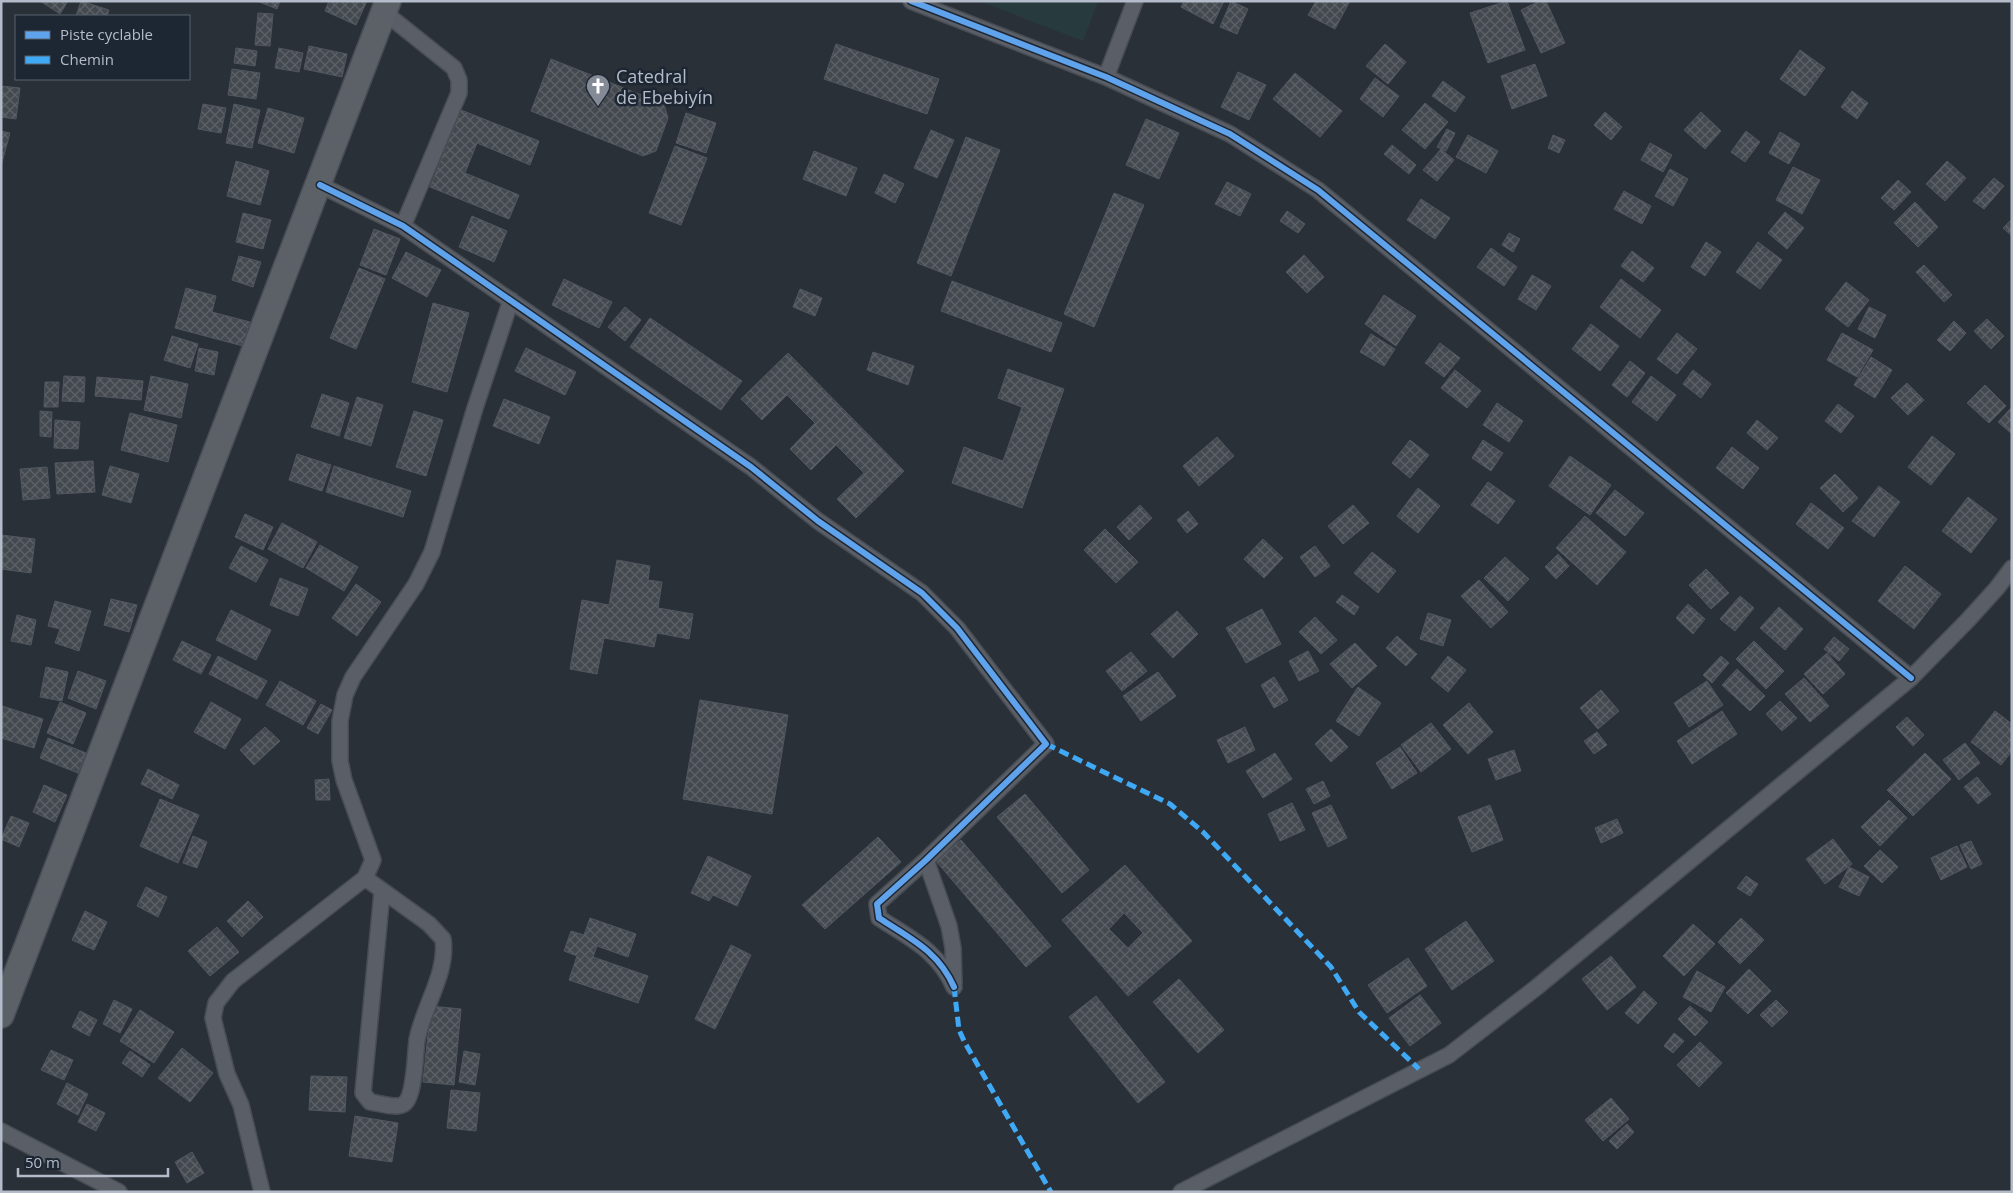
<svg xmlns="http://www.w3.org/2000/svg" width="2013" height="1193" viewBox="0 0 2013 1193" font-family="'Open Sans',sans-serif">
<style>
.grass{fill:#273a3e}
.building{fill:url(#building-cross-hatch);stroke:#52575f;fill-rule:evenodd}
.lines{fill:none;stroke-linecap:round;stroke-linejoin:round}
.street-casing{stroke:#484c53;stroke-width:18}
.primary-casing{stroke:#484c55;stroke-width:28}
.street{stroke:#5a5e66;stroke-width:15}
.primary{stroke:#5c6168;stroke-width:25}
.quiet{stroke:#3fa9f5;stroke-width:5;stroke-dasharray:10 5;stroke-linecap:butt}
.cycleway-casing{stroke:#1d2633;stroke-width:9}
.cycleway{stroke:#60a3ed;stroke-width:6}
.labels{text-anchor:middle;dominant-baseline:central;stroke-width:5;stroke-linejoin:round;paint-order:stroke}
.poi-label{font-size:18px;fill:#b4bcc9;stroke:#1d2633;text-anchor:start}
</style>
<defs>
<pattern id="building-cross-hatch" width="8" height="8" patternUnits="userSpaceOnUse" patternTransform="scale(1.25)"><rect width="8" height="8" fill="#444950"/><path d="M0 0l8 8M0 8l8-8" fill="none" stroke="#5d6168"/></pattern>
</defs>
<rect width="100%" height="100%" fill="#2a3038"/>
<!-- grass -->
<path class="grass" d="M979,1h119l-15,40z"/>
<!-- building -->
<path class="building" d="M40,1h28l-8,13z
M81,1l28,9 -2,6h-31z
M257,1h23l-3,8z
M329,1h38l-11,24 -31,-14z
M1184,1h40l-11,23 -32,-17z
M1231,1l17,8 -11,25 -17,-7z
M1316,1h34l-15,28 -27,-14z
M1507,1l18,49 -37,13 -18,-50z
M1540,1h6l19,42 -24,10 -20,-43z
M258,13l15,1 -3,32 -15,-1z
M836,44l103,35 -12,35 -103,-35z
M1385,44l21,18 -18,22 -22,-18z
M309,46l38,8 -5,23 -38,-8z
M236,48l21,3 -2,15 -21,-3z
M279,48l24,5 -4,19 -24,-4z
M1800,50l25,18 -20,28 -25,-17z
M551,59l113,45 4,14 -12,33 -13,5 -112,-45z
M1535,64l12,32 -35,13 -11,-33z
M232,69l28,4 -4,26 -28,-4z
M1238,72l28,13 -17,35 -28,-13z
M1295,73l47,38 -22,26 -47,-38z
M1375,78l24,18 -16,21 -23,-18z
M1443,81l22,16 -10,15 -23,-16z
M1,86l19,2 -4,31 -15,-2z
M1852,91l16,12 -11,16 -16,-12z
M1425,103l23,19 -23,27 -23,-19z
M203,104l23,4 -5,25 -23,-4z
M234,104l26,6 -8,38 -26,-5z
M268,108l36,10 -10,35 -36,-10z
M461,110l78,31 -9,24 -53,-22 -12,30 54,22 -10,24 -79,-32z
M1605,112l17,15 -11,13 -17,-15z
M1701,112l20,19 -16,18 -21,-19z
M686,113l30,10 -10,30 -30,-10z
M1146,119l33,14 -20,46 -33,-14z
M1447,129l8,4 -9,18 -9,-4z
M931,130l23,10 -17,38 -23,-10z
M1,131l9,2 -9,33z
M1746,131l14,11 -15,20 -14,-10z
M1780,132l20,12 -11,20 -20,-11z
M1468,135l30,16 -12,22 -30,-16z
M1553,135l12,5 -6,13 -11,-5z
M966,137l34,13 -49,126 -34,-13z
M1650,143l22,12 -9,17 -22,-12z
M1392,145l24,20 -7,9 -25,-20z
M675,146l32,12 -26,67 -32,-12z
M1441,149l13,11 -17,21 -14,-11z
M814,151l43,17 -11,28 -43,-17z
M236,161l33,10 -9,34 -33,-9z
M1947,161l19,17 -21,23 -19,-17z
M1793,167l27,13 -18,34 -26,-14z
M1670,169l18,10 -15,27 -18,-10z
M884,174l20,10 -9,19 -20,-10z
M1994,178l10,8 -20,23 -11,-8z
M1898,180l13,12 -17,18 -13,-12z
M1227,182l24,12 -11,22 -25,-12z
M1624,191l27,15 -9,18 -28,-15z
M1114,193l30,12 -50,122 -30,-13z
M1421,199l29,19 -15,21 -28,-19z
M1915,202l23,25 -20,20 -24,-24z
M1287,211l18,13 -7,9 -18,-12z
M1785,212l19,16 -17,21 -19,-16z
M243,213l28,7 -8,29 -27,-7z
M472,216l35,15 -13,31 -35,-15z
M2012,219v17l-9,-8z
M374,229l26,10 -14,36 -26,-10z
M1509,233l11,6 -7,13 -11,-7z
M1706,242l15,10 -16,24 -14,-9z
M1758,242l24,18 -22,29 -24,-17z
M1491,248l26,19 -13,19 -27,-19z
M1632,251l22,17 -11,14 -22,-16z
M406,252l35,18 -14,27 -35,-19z
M1304,255l20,22 -17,16 -21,-21z
M239,256l22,6 -8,25 -21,-7z
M1924,265l28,30 -8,7 -28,-30z
M359,268l26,11 -29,70 -26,-11z
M1532,275l19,11 -15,24 -18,-11z
M564,279l48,23 -13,26 -47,-23z
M1621,279l40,31 -21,28 -40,-31z
M952,281l110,42 -11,29 -110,-41z
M1846,282l23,18 -21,27 -23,-18z
M186,288l30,8 -4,16 38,10 -7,24 -68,-18z
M800,289l22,9 -7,18 -22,-9z
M1384,295l32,21 -20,30 -31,-22z
M433,303l36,10 -22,79 -35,-10z
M625,307l16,13 -16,21 -17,-14z
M1869,307l17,8 -11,23 -17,-9z
M650,318l92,63 -21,29 -91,-63z
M1987,319l17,17 -13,13 -17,-18z
M1954,321l12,12 -16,18 -13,-11z
M1591,324l28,22 -19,25 -28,-22z
M1677,333l20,16 -20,25 -20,-15z
M1842,333l31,17 -16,27 -30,-17z
M1371,334l24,15 -11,17 -24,-14z
M172,336l26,8 -8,24 -26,-8z
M1440,343l20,15 -16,19 -19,-14z
M199,348l19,4 -4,23 -19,-4z
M526,348l50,24 -11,23 -50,-24z
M873,352l41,14 -6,19 -41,-15z
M788,353l116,118 -48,47 -19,-19 27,-26 -28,-28 -25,25 -21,-21 25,-26 -28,-28 -25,25 -21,-21z
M1871,357l21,13 -17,28 -21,-13z
M1630,361l15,12 -18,24 -15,-12z
M1008,369l56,20 -42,119 -70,-25 12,-36 39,14 19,-54 -24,-9z
M1455,370l26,21 -14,17 -26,-20z
M1693,370l18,14 -10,14 -18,-14z
M64,376l21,1 -1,25 -22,-1z
M151,376l37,8 -7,34 -37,-8z
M1651,376l25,19 -19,26 -25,-19z
M97,377l46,4 -2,19 -46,-4z
M45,382h14l-1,25h-14z
M1907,383l17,17 -16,15 -17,-17z
M1985,385l21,21 -17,17 -22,-20z
M322,394l27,9 -10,33 -28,-9z
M357,397l26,8 -12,41 -27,-8z
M504,399l46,18 -11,27 -46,-18z
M1497,403l26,18 -14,21 -26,-17z
M1838,404l16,12 -13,17 -16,-12z
M2012,407v27l-14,-12z
M40,411l12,1 -1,25 -11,-1z
M414,411l29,9 -17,56 -30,-9z
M130,413l47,12 -9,37 -47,-12z
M55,420l25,2 -2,27 -24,-1z
M1757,420l21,18 -11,12 -20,-17z
M1932,436l23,18 -24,31 -23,-18z
M1217,437l17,19 -35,30 -16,-20z
M1410,440l19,15 -19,23 -18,-15z
M1483,440l20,13 -12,18 -19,-13z
M1732,447l27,21 -16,21 -27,-21z
M297,454l34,11 -9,26 -33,-11z
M1570,456l41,29 -21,30 -41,-29z
M93,461l2,31 -38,2 -2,-31z
M110,466l29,8 -8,29 -29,-8z
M334,466l77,25 -8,26 -77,-25z
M47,467l3,31 -27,2 -3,-31z
M1835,474l23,24 -15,14 -23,-24z
M1488,482l27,19 -17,23 -27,-19z
M1879,486l21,16 -26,35 -22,-16z
M1418,488l22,18 -22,27 -21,-17z
M1615,490l29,23 -19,23 -29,-23z
M1968,497l29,22 -26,34 -29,-22z
M1811,503l33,25 -16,21 -32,-25z
M1140,505l12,13 -23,22 -12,-13z
M1353,505l16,18 -26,21 -15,-18z
M1188,511l10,13 -11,9 -10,-13z
M245,514l28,13 -10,23 -28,-13z
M1585,516l41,36 -29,33 -41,-37z
M282,523l35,19 -14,26 -35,-19z
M1105,529l33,33 -22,21 -32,-33z
M1,535l34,4 -4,34 -30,-4z
M1263,539l20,19 -19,20 -20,-19z
M320,545l38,22 -14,24 -38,-23z
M241,546l27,14 -12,22 -27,-14z
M1315,546l15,20 -15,11 -15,-20z
M1372,552l24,19 -18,22 -24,-20z
M1558,554l11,12 -13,13 -11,-12z
M1505,557l24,22 -21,22 -24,-23z
M617,560l33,6 -2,14 14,2 -4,26 35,6 -4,25 -32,-6 -3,14 -50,-9 -7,36 -27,-5 12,-69 27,5z
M1905,566l36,28 -27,35 -36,-28z
M1706,569l23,24 -18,16 -22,-24z
M280,578l28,11 -10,27 -28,-11z
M1479,580l29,32 -17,16 -30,-32z
M356,584l25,18 -24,34 -25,-18z
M1342,595l17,12 -5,8 -18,-13z
M1740,596l14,12 -19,23 -15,-12z
M111,599l26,6 -8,27 -25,-7z
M55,601l36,10 -12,40 -24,-8 5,-14 -12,-3z
M1688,604l17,15 -12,15 -17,-16z
M1779,607l24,22 -18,21 -25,-22z
M1262,609l19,35 -35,19 -20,-35z
M231,610l40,20 -15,30 -40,-20z
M1177,611l21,23 -25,24 -22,-24z
M1428,613l23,7 -8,26 -23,-7z
M17,615l19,5 -5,25 -20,-4z
M1315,617l22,23 -16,14 -22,-22z
M1397,636l20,18 -11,12 -20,-18z
M1834,637l15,12 -10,12 -15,-12z
M182,641l29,14 -10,19 -28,-14z
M1754,641l30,30 -18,18 -30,-30z
M1355,643l22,23 -25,22 -22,-24z
M1308,651l11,20 -20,10 -10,-20z
M1131,652l16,19 -25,20 -16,-20z
M1827,653l18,21 -22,20 -19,-20z
M218,656l49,25 -10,18 -48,-25z
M1448,656l18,14 -18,22 -17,-14z
M1721,656l8,7 -17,20 -9,-8z
M46,667l22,5 -6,29 -22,-4z
M1737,669l28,27 -15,15 -28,-26z
M78,671l28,10 -10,28 -28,-11z
M1158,672l18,24 -35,25 -18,-25z
M1274,677l14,23 -14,8 -13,-23z
M1804,678l25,28 -19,16 -25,-28z
M280,681l36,20 -13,24 -37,-20z
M1707,681l16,24 -34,22 -15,-24z
M1358,687l23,16 -22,33 -23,-15z
M1601,690l18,21 -21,18 -18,-21z
M700,700l88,15 -16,99 -89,-15z
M1780,701l17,17 -15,13 -16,-17z
M60,702l26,11 -13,31 -26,-11z
M211,702l30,17 -16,30 -31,-17z
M1469,703l24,29 -25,22 -25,-29z
M321,704l11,6 -14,24 -11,-6z
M2,706l41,13 -9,29 -33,-10z
M1722,711l15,23 -45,30 -15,-23z
M1995,711l17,13v27l-11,14 -30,-23z
M1907,717l17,18 -11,11 -17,-19z
M1431,723l20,26 -30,23 -20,-27z
M265,727l15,14 -26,24 -14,-15z
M1245,727l10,23 -27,13 -11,-23z
M1331,729l17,18 -17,15 -16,-18z
M1597,732l10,13 -13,9 -10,-13z
M48,738l38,15 -8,20 -38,-15z
M1965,743l15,20 -21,17 -16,-20z
M1400,747l17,26 -25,16 -16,-26z
M1514,750l7,21 -25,9 -8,-21z
M1275,753l17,26 -29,19 -17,-27z
M1925,753l26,26 -38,37 -26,-26z
M148,769l31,16 -7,14 -31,-15z
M1977,777l14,17 -13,10 -14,-17z
M329,779l1,21h-14l-1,-20z
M1323,781l7,15 -16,8 -8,-15z
M44,785l23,10 -12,27 -22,-10z
M1025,794l64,76 -27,23 -65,-76z
M160,799l39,16 -21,48 -38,-17z
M1889,800l18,18 -27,28 -19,-19z
M1292,803l13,27 -25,11 -12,-27z
M1331,805l16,33 -19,9 -16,-34z
M1490,805l13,35 -31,12 -14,-35z
M11,816l18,7 -10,24 -18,-8z
M1617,819l6,14 -22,10 -6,-15z
M193,836l14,6 -10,26 -14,-5z
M878,837l23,25 -76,67 -23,-24z
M1833,839l19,25 -27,20 -19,-25z
M961,840l90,106 -25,21 -90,-106z
M1971,841l11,23 -11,5 -11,-24z
M1957,846l10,21 -26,13 -10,-22z
M1880,850l18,17 -16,16 -18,-17z
M708,856l43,20 -14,30 -24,-11 -4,6 -18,-8z
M1125,865l67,76 -64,55 -66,-76zM1124,913l19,20 -15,15 -19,-19z
M1849,867l20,10 -10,19 -20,-9z
M1746,876l12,8 -8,12 -13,-8z
M146,887l21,10 -9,20 -21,-11z
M248,901l15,16 -21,20 -15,-16z
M85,911l22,11 -13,28 -22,-10z
M590,918l46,16 -8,23 -31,-11 -4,11 55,19 -10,27 -69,-23 8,-24 -13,-5 7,-20 13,4z
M1741,918l23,22 -24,24 -22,-22z
M1466,921l28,40 -42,29 -27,-41z
M1693,924l22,20 -31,32 -21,-20z
M217,927l22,25 -29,24 -22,-25z
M731,945l20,10 -36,74 -20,-10z
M1611,956l25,31 -29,23 -25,-31z
M1408,958l19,28 -40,27 -19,-28z
M1749,969l22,22 -23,23 -22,-21z
M1697,971l28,16 -14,25 -28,-15z
M1179,979l45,51 -26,23 -45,-51z
M1644,991l13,12 -19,21 -13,-11z
M1420,995l21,28 -31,23 -21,-28z
M1096,996l69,86 -27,21 -69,-86z
M114,1000l18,9 -12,24 -17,-9z
M1776,1000l12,12 -16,15 -12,-12z
M431,1006l30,3 -7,76 -31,-3z
M1690,1006l18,16 -13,14 -17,-17z
M140,1010l34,22 -20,31 -34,-22z
M80,1011l17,9 -8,16 -17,-9z
M1674,1033l10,8 -11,12 -9,-7z
M1700,1042l22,21 -23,24 -22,-22z
M182,1048l31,25 -23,29 -32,-24z
M51,1050l22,10 -9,20 -23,-10z
M130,1051l20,14 -8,12 -20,-14z
M464,1051l16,3 -5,31 -16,-3z
M311,1076l36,1 -2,35 -36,-2z
M67,1083l21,11 -10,21 -21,-11z
M451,1090l29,3 -4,38 -29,-3z
M1611,1098l18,21 -26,22 -18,-21z
M87,1104l18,9 -9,18 -18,-9z
M355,1116l43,7 -6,39 -43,-6z
M1627,1124l7,8 -17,17 -8,-8z
M192,1152l12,21 -17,10 -12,-21z"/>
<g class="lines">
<!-- street casing -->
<g class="street-casing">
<path id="street" d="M911,1l195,76 124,57 88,56 593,488
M384,12l70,56 5,12v13l-56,133
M1106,77l29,-76
M320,185l83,41 348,241 67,54 104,72 35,35 89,116 -120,116 -49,44 2,14c32,21 59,33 75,69
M926,860l23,66 4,22 1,35
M365,878l64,46 14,15c5,34 -20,68 -26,101 -2,14 -2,56 -13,64 -7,5 -25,-1 -34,-2l-7,-9 19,-201
M1,1131l118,61
M262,1192l-21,-87 -14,-31 -14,-56 3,-15 17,-22 132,-103 8,-18 -29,-80 -4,-19v-40l5,-26 8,-18 63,-93 16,-32 43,-144 36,-108
M1181,1192l268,-137 88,-68 374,-309 57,-58 29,-32 15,-20"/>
</g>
<!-- primary casing -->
<g class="primary-casing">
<path id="primary" d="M1,1015l387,-1014"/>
</g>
<!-- street -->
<use href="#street" class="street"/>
<!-- primary -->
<use href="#primary" class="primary"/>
<!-- quiet -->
<path class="quiet" d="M1046,744l124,60 33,28 128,135 28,45 60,57
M954,987l5,43 6,13 86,149"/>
<!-- cycleway casing -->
<g class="cycleway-casing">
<path id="cycleway" d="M911,1l195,76 124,57 88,56 593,488
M320,185l83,41 348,241 67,54 104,72 35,35 89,116 -120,116 -49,44 2,14c32,21 59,33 75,69"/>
</g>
<!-- cycleway -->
<use href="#cycleway" class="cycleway"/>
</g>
<!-- icons -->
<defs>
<g id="church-pin" transform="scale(1.25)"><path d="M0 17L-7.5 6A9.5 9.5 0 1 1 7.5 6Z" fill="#848b96" stroke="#1d2633"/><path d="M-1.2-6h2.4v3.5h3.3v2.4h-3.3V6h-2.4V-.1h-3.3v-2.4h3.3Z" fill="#fff"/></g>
</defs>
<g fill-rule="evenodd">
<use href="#church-pin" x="598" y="86"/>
</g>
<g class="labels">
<!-- poi labels -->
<g class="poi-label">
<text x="616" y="76">Catedral<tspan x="616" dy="21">de Ebebiyín</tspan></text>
</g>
</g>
<!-- border -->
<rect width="2013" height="1193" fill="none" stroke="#b4bcc9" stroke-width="5"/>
<!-- legend -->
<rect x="15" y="15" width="175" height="65" fill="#1d2633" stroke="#59626f"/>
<rect x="25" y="31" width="25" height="8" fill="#60a3ed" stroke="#59626f"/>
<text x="60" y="40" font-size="15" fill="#b4bcc9">Piste cyclable</text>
<rect x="25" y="56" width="25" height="8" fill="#3fa9f5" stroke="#59626f"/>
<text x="60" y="65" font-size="15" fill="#b4bcc9">Chemin</text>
<!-- scale -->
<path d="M18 1168v8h150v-8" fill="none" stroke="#b4bcc9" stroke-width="2.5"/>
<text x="25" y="1168" font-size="15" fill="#b4bcc9" stroke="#1d2633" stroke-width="4" paint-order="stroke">50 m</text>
</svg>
